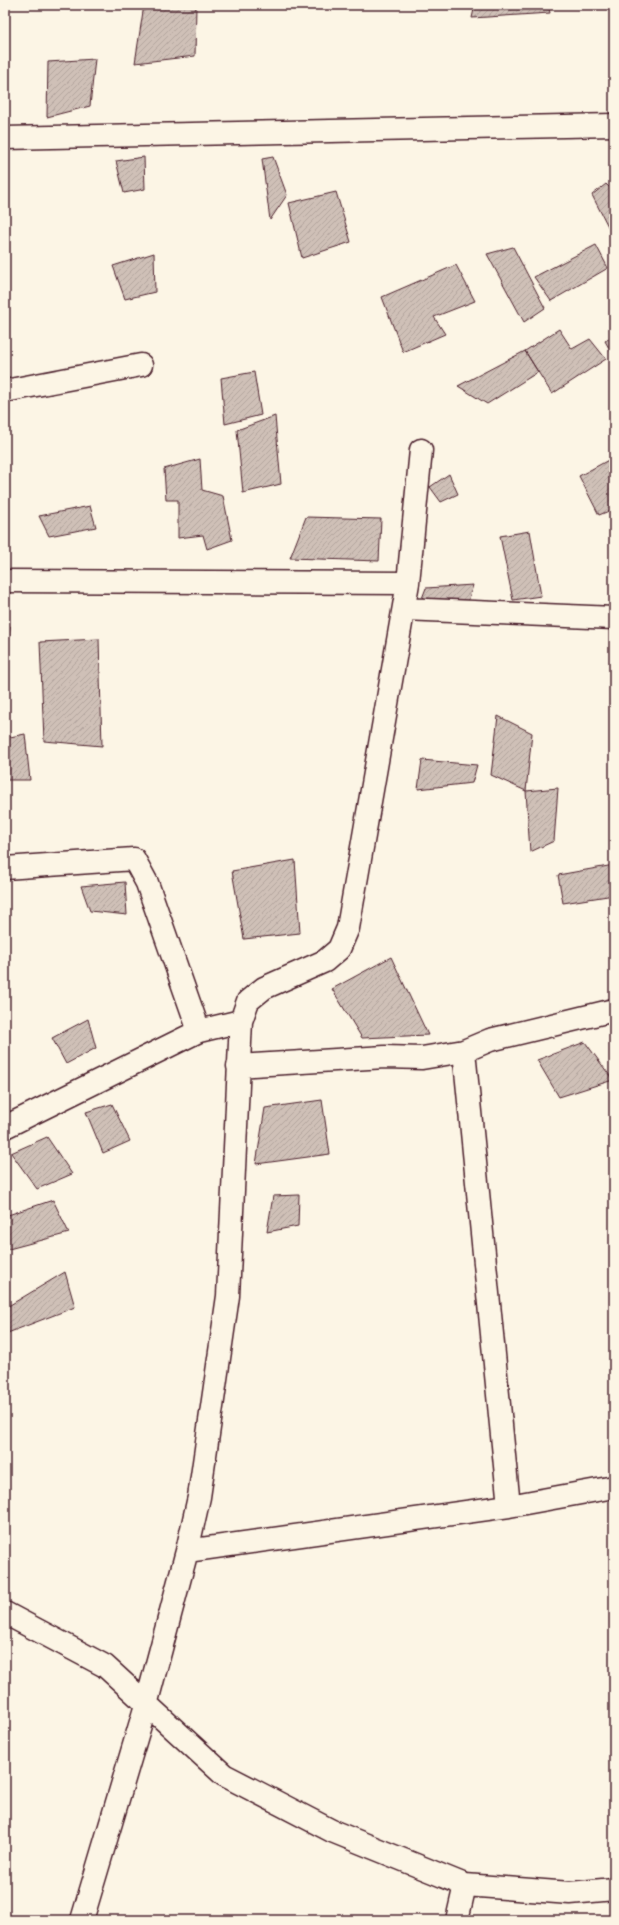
<svg xmlns="http://www.w3.org/2000/svg" width="619" height="1925" viewBox="0 0 619 1925" font-family="'Playpen Sans',sans-serif">
<style>
.building{fill:url(#building-hatch);stroke:#4a1f2b}
.lines{fill:none;stroke-linecap:round;stroke-linejoin:round}
.minor-casing{stroke:#4a1f2b;stroke-width:25}
.minor{stroke:#fcf5e5;stroke-width:22}
</style>
<defs>
<pattern id="building-hatch" width="6" height="6" patternUnits="userSpaceOnUse"><rect width="6" height="6" fill="#cfc0b7"/><path d="M-1 1l2-2M0 6l6-6M5 7l2-2" fill="none" stroke="#b3a59e"/></pattern>
</defs>
<rect width="100%" height="100%" fill="#fcf5e5"/>
<filter id="ink" filterUnits="userSpaceOnUse"><feTurbulence type="fractalNoise" baseFrequency=".025" numOctaves="2"/><feDisplacementMap in="SourceGraphic" scale="8" xChannelSelector="R" yChannelSelector="G"/><feConvolveMatrix kernelMatrix="1 2 1 2 8 2 1 2 1" color-interpolation-filters="sRGB"/></filter>
<g filter="url(#ink)">
<!-- building -->
<path class="building" d="M144,5h52l-1,51 -60,7z
M475,5h73l2,8 -78,5z
M95,59l-5,47 -43,11 1,-55z
M144,157l1,32 -21,4 -8,-32z
M273,157l14,38 -17,25 -8,-61z
M606,184l8,8v46l-22,-43z
M336,192l15,50 -49,16 -13,-55z
M596,245l12,23 -57,33 -17,-24z
M513,247l32,61 -21,14 -37,-68z
M154,253l1,39 -30,7 -12,-33z
M456,265l19,36 -41,16 11,17 -42,18 -21,-55z
M559,329l13,20 18,-10 16,20 -54,35 -27,-43z
M614,335v22l-9,-16z
M525,351l13,21 -51,32 -29,-18z
M254,372l7,43 -36,9 -4,-46z
M275,416l6,68 -38,9 -6,-63z
M614,457v52l-15,6 -20,-39z
M200,459l2,31 21,6 9,44 -25,9 -4,-14 -25,3v-38h-12l-2,-31z
M449,474l9,20 -17,8 -11,-15z
M90,506l6,21 -47,9 -10,-20z
M306,517l75,2 -2,42 -89,-3z
M530,531l11,65 -28,4 -13,-64z
M473,585l-5,17 -47,-1 5,-13z
M10,626l-5,76v-75z
M99,639l3,107 -58,-5 -4,-99z
M498,716l34,17 -6,58 -35,-16z
M25,734l5,46h-25v-42z
M422,760l55,5 -5,18 -54,6z
M558,788l-4,53 -24,11 -4,-61z
M295,860l5,73 -56,6 -12,-68z
M614,865v30l-51,8 -5,-28z
M125,882l2,33 -37,-4 -9,-25z
M391,957l37,78 -66,3 -30,-49z
M88,1019l8,29 -30,16 -14,-26z
M585,1042l28,38 -54,17 -22,-37z
M322,1100l8,54 -74,10 9,-56z
M112,1104l18,37 -27,12 -17,-41z
M47,1137l25,37 -35,15 -26,-36z
M299,1195l-1,31 -31,6 6,-36z
M53,1200l16,33 -64,17v-34z
M65,1272l10,35 -70,27v-26z"/>
<g class="lines">
<!-- minor casing -->
<g class="minor-casing">
<path id="minor" d="M5,138l609,-13
M5,391l136,-26
M5,581l403,2
M404,609l210,9
M5,868l129,-9 13,24 52,148
M464,1051l45,455
M238,1066l147,-9 37,1 42,-7 26,-11 124,-30
M5,1127l194,-96 42,-10
M187,1551l322,-45 105,-19
M5,1613l100,53 119,109 108,56 133,54 105,8 44,-4
M82,1920l64,-215 41,-154 12,-54 29,-201 13,-275 7,-20 16,-13 61,-27 14,-12 9,-21 60,-345 13,-133
M457,1920l8,-35"/>
</g>
<!-- minor -->
<use href="#minor" class="minor"/>
</g>
</g>
<!-- margin -->
<rect width="619" height="1925" fill="none" stroke="#fcf5e5" stroke-width="20"/>
<rect x="10" y="10" width="599" height="1905" fill="none" stroke="#4a1f2b" stroke-width="1.5" filter="url(#ink)"/>
</svg>
